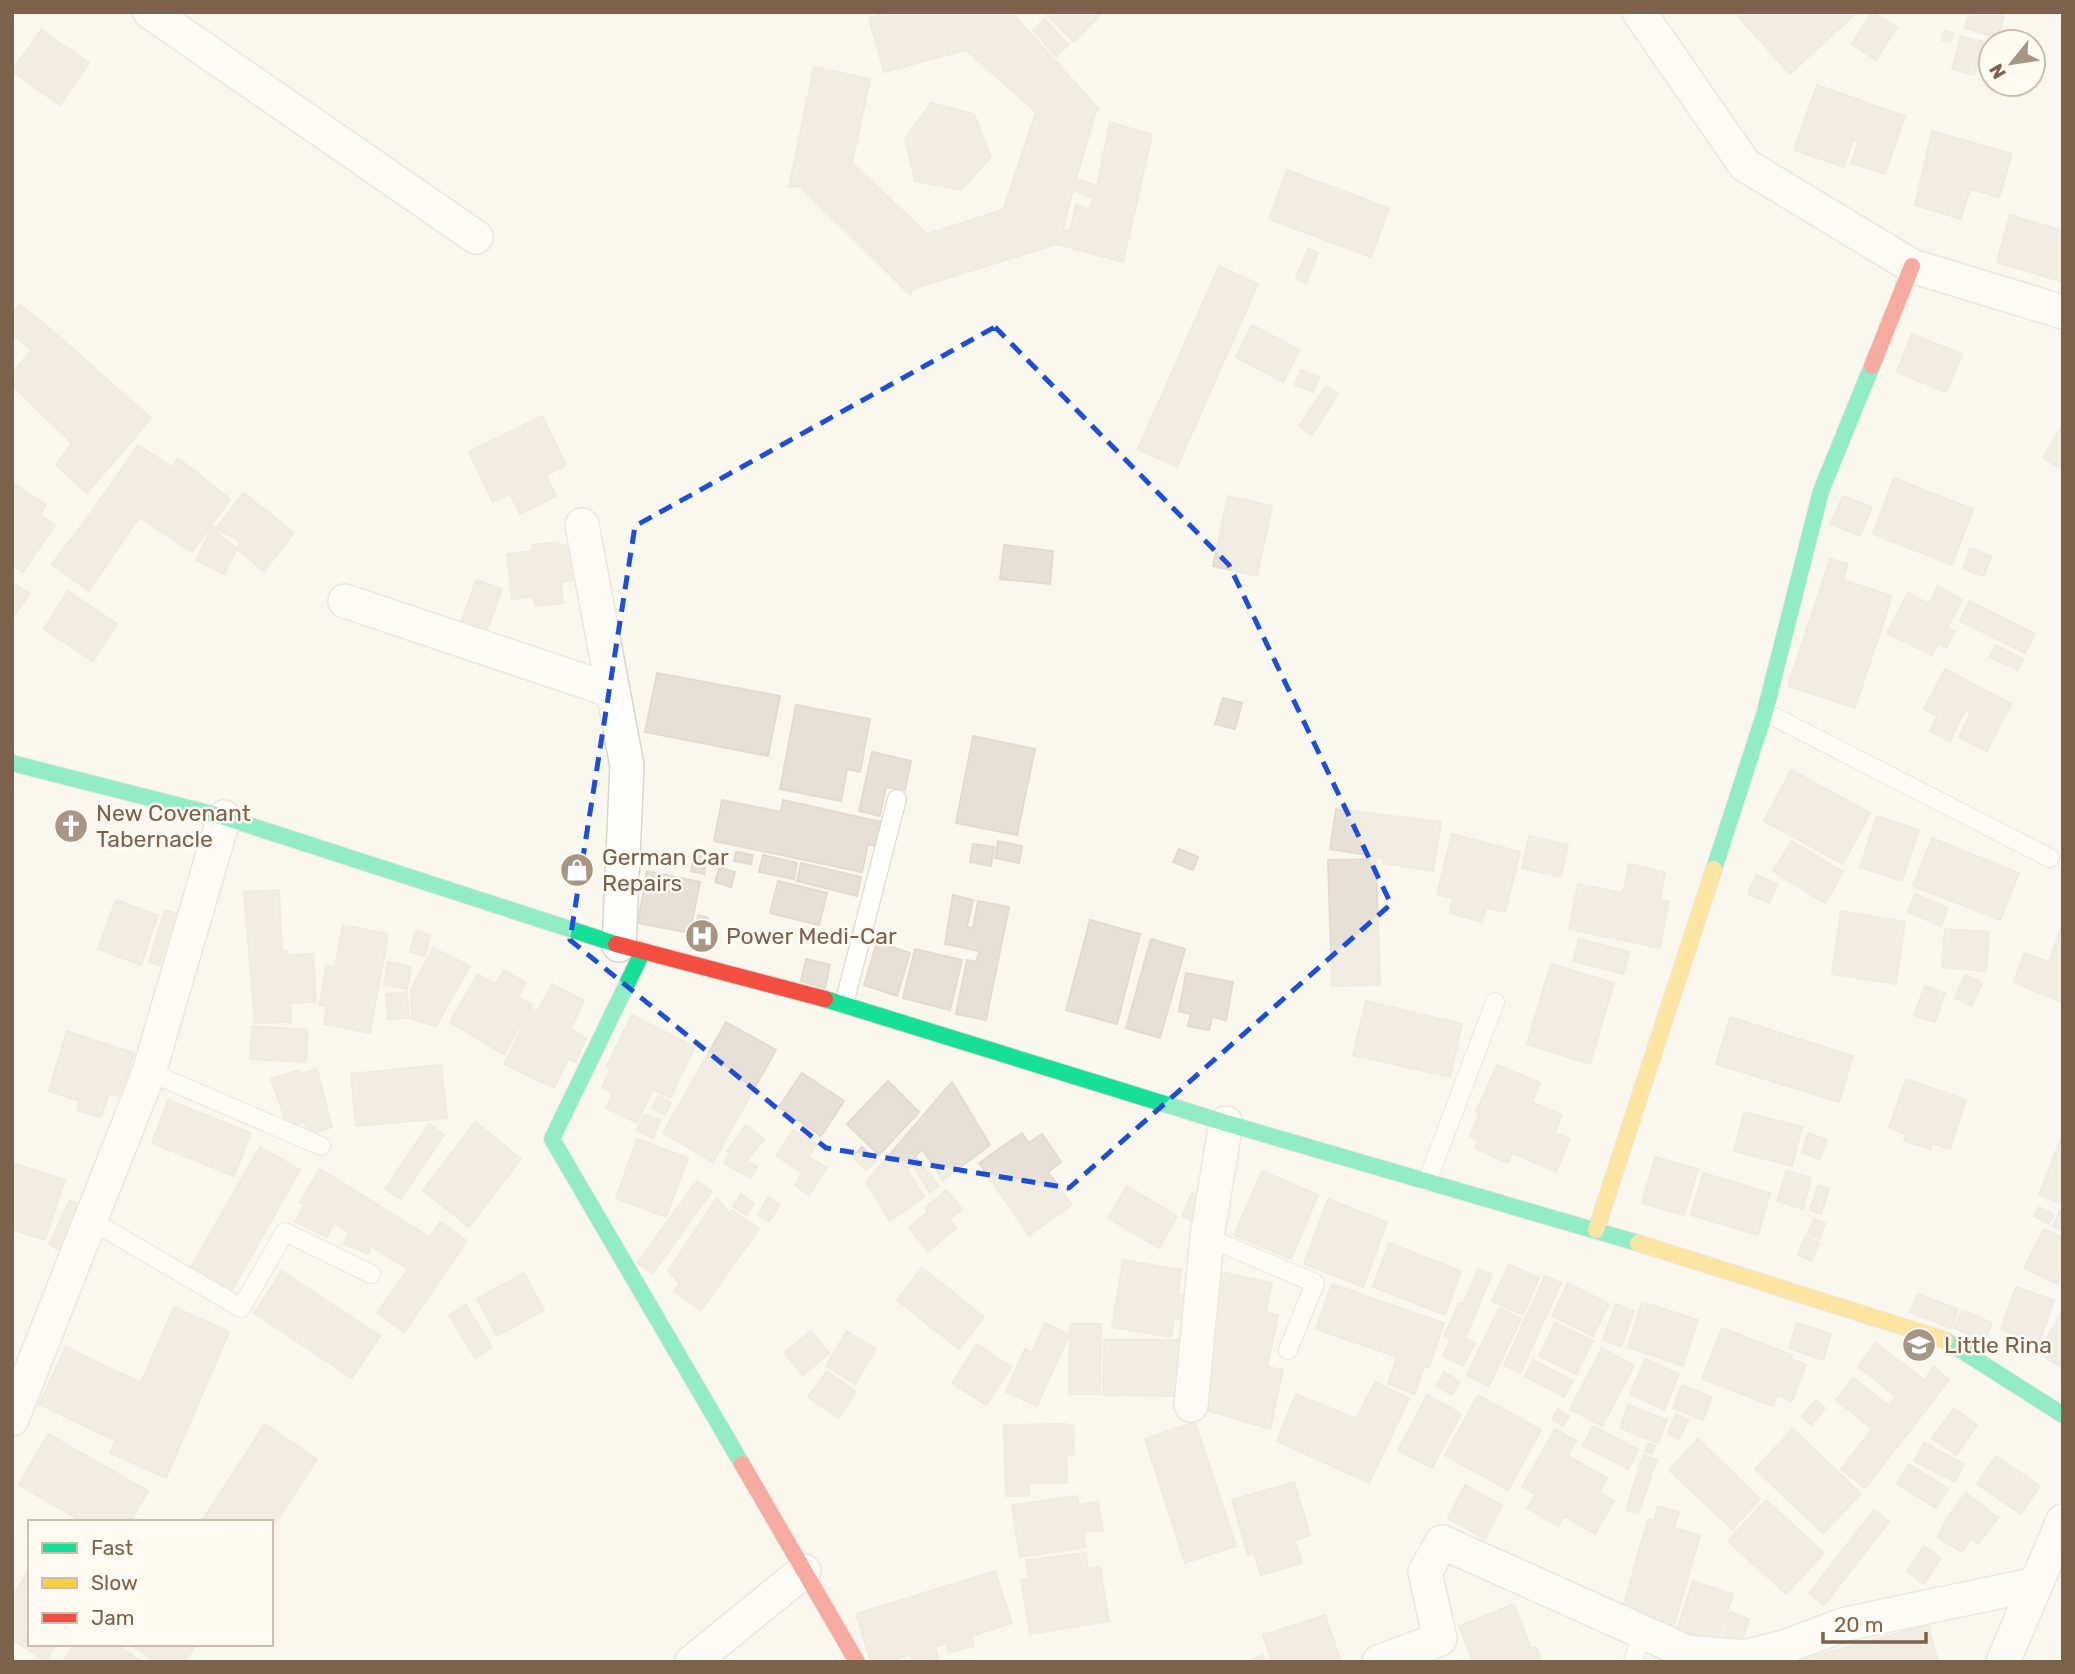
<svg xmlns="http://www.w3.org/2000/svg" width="2075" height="1674" viewBox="0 0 2075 1674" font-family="Rubik,sans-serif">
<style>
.building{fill:#e7e0d6;stroke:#e3dbd1;stroke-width:2;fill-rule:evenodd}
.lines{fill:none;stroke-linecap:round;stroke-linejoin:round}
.lane-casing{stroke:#dad4cd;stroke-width:20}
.street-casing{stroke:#dad4cd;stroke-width:36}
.fast-casing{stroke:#dad4cd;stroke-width:18}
.slow-casing{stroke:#dad4cd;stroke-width:18}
.jam-casing{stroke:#dad4cd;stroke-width:18}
.lane{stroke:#fefefd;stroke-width:18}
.street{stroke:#fefefd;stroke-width:33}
.fast{stroke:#16e098;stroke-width:16}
.slow{stroke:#ffcf43;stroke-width:16}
.jam{stroke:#f24e42;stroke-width:16}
.marked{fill:none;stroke:#1d4ed8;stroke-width:5;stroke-dasharray:14 9;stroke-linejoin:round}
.labels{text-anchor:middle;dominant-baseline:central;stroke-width:5;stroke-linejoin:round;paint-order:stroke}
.poi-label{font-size:23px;fill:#7c614b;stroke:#fffbf3;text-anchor:start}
</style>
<rect width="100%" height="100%" fill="#faf7ef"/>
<!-- building -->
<path class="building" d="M887,12h124l88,97 -4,5 -19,65 21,7 13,-64 42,13 -29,127 -66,-18 -144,45 -3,6 -110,-109 -11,1 25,-120 56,12 -18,84 75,71 76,-24 33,-98 -70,-62 -82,22 -15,-54zM1073,190l20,8 -4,11 -13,-5 -6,27 -7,-1z
M1044,12h57l1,1 -28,29z
M1734,12h123l-67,62z
M1872,12l25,15 -21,33 -24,-16z
M1969,12h36l-7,26 -33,-10z
M1045,19l23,26 -12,11 -23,-26z
M41,30l48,33 -29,42 -48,-34z
M1944,31l9,2 -3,10 -8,-3z
M1961,36l22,6 -9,33 -22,-6z
M1817,85l88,31 -20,58 -34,-11 8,-22 -6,-1 -9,27 -50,-17z
M931,103l43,11 17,43 -30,33 -46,-9 -10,-42z
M1932,131l80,23 -13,43 -29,-8 -9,30 -46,-14z
M1287,170l102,38 -18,49 -102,-38z
M2010,215l53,16v51l-66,-20z
M1308,249l10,4 -12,30 -10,-5z
M1219,266l39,18 -81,183 -39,-18z
M20,305l29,23 -17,22 -20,-16v-20z
M1252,325l48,25 -17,32 -47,-25z
M49,328l102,90 -64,75 -31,-28 16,-22 -60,-58v-11z
M1912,334l50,20 -16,38 -49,-20z
M1301,370l18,7 -6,15 -18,-7z
M1326,386l12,8 -26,41 -13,-9z
M542,416l24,49 -20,10 10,21 -36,18 -10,-20 -17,8 -24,-50z
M2063,423v46l-20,-11z
M138,445l35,23 -50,73 -35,-24z
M178,458l52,41 -38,53 -53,-35z
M1894,478l79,31 -21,56 -79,-31z
M12,482l34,23 -6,10 15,10 -32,47 -11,-7z
M244,493l50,40 -30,38 -50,-41z
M1228,496l44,10 -15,70 -44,-10z
M1843,496l29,11 -12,29 -29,-12z
M88,517l35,24 -34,50 -37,-27z
M212,527l29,14 -17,33 -28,-14z
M559,542l1,3 12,-1 4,36 -15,2 2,21 -28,3 -1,-10 -22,3 -5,-45 26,-3 -1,-6z
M1004,545l49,6 -3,33 -50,-5z
M1970,548l21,8 -7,20 -21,-7z
M1830,559l18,5 -5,16 49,16 -37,112 -67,-22z
M476,580l26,9 -20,55 -25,-9z
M12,582l18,12 -18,25z
M1938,586l24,14 -15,28 8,4 -9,16 -8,-5 -6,12 -45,-22 21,-40 21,11z
M68,591l49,33 -24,37 -49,-32z
M1969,601l66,33 -10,19 -65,-32z
M1995,645l28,14 -5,11 -28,-13z
M1945,669l66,35 -24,47 -28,-14 12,-24 -6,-3 -15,31 -20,-10 7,-15 -13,-7z
M657,673l123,23 -12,60 -123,-24z
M1223,698l19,5 -7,26 -20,-5z
M796,705l74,14 -10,53 -13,-3 -6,32 -61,-12z
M973,736l62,13 -18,86 -61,-12z
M872,752l39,9 -6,29 -19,-3 -6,29 -21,-5z
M1791,770l79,43 -27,51 -79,-43z
M722,800l59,12 2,-12 98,22 -6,24 -7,-2 -6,28 -148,-31z
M1336,809l105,13 -8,49 -50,-8 1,-5 -54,-9z
M1877,816l42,14 -17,51 -42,-14z
M1452,834l68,18 -15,60 -19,-4 -4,14 -32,-9 3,-15 -16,-4z
M1529,836l39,9 -7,32 -39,-9z
M1932,838l87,35 -19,47 -87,-34z
M998,841l24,5 -3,17 -24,-5z
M1792,841l51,31 -18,31 -52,-32z
M973,844l21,3 -3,19 -21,-4z
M1179,849l19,8 -5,13 -20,-8z
M736,852l17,3 -2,9 -17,-3z
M694,855l13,2 -3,17 -13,-3z
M763,855l34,8 -3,16 -35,-7z
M1376,859l4,126 -48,1 -4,-126z
M801,863l60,14 -4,19 -60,-15z
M1629,864l36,8 -5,28 9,1 -9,47 -91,-19 9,-45 45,9z
M719,868l16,4 -4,15 -16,-5z
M647,871l53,11 -10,51 -52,-10z
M1756,875l21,9 -8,19 -21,-9z
M778,881l49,12 -8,32 -49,-12z
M279,890l3,62 5,-1v4l26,-1 3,48 -26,1 1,19 -36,1 -11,-131z
M1915,894l33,14 -7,18 -33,-14z
M953,895l20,5 -6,27 6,1 5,-27 31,6 -23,113 -30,-6 11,-54 9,2 4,-11 -35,-7z
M116,900l42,15 -17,50 -43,-16z
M165,910l15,5 -17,51 -14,-4z
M1841,911l64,11 -9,62 -64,-10z
M698,915l10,3 -3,16 -10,-3z
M1090,920l50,14 -23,90 -51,-14z
M2063,923v80l-49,-21 10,-29 25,9z
M343,925l45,9 -18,99 -46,-9 3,-17 -7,-2 6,-40 9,2z
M1945,929l44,3 -3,39 -44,-4z
M415,931l15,4 -5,21 -15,-4z
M1151,939l34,10 -25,89 -34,-10z
M1579,939l50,13 -6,22 -50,-13z
M877,942l33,11 -13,43 -33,-11z
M433,948l37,18 -34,60 -24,-7 -1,-29z
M915,949l47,11 -12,50 -47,-12z
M806,959l24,6 -5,23 -24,-7z
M388,962l23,5 -4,22 -23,-4z
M1551,964l63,19 -24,81 -63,-20z
M504,970l22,13 -8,14 14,8 -28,49 -54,-32 28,-48 17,10z
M1186,973l47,9 -7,38 -14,-3 -3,13 -21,-4 3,-12 -12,-3z
M1965,975l17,8 -10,23 -17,-8z
M552,984l32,17 -13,27 15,11 -11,23 -7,-3 -14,29 -50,-24 28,-55 5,3z
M1925,986l20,7 -10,29 -21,-7z
M407,992l2,26 -21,1 -2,-25z
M1366,1001l96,23 -12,53 -97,-22z
M632,1015l63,32 -25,51 -17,-9 -16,34 -31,-15 7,-15 -11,-5 9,-20 -4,-2z
M1730,1017l123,39 -14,46 -123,-38z
M726,1022l50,28 -63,112 -50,-29z
M252,1026l56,4 -2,32 -56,-3z
M67,1031l67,22 -13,44 -12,-4 -8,24 -24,-7 3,-9 -31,-10z
M441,1065l6,53 -91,8 -5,-52z
M1497,1065l43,18 -8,19 30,13 -7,18 15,6 -14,33 -44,-19 -4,10 -33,-15 3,-8 -8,-4 9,-23 -3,-1z
M317,1069l15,58 -24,7 -3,-12 -17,5 -17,-48 28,-9 1,4z
M802,1073l42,28 -23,35 -42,-29z
M1906,1079l60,21 -16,49 -18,-6 -2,6 -26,-8 2,-7 -17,-6z
M888,1081l31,31 -40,43 -32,-31z
M952,1082l38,63 -47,35 -21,-31 -7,8 24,29 -9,6 -17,-27 -6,5 17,27 -34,24 -24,-39z
M658,1096l13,7 -6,12 -13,-7z
M168,1100l83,33 -17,43 -82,-33z
M1744,1112l58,15 -10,39 -58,-15z
M645,1114l15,6 -7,18 -16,-8z
M475,1122l46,37 -52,68 -46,-37z
M429,1124l15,11 -43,64 -16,-10z
M746,1125l18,14 -17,22 10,6 -7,11 -26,-15 6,-10 -3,-2z
M793,1130l24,14 -17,27 -24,-15z
M1022,1133l7,10 13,-9 19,28 -13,10 24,33 -43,30 -50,-72z
M1808,1133l19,7 -7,19 -18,-6z
M2061,1138l2,1v65l-24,-9z
M637,1139l51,19 -22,59 -50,-19z
M260,1147l40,23 -68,120 -41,-23z
M862,1147l14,13 -10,10 -13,-13z
M1655,1157l43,12 -14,46 -42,-12z
M811,1158l16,10 -18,27 -14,-10z
M12,1163l53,17 -20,60 -33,-11z
M320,1169l110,68 10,-15 27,19 -63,91 -27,-19 31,-44 -37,-23 -3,8 -24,-10 5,-12 -15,-9 -7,14 -31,-15 8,-18 -4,-2z
M1262,1171l56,24 -27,64 -57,-24z
M1786,1171l25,7 -8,31 -26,-8z
M1703,1173l67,20 -12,42 -67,-20z
M697,1181l15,10 -59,82 -16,-10z
M1818,1185l11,4 -8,25 -11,-4z
M1127,1186l50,30 -18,32 -51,-30z
M946,1190l16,19 -13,11 7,8 -28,23 -19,-23 19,-16 -3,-4z
M1192,1193l12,5 -10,23 -12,-5z
M741,1194l13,9 -7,12 -14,-8z
M768,1197l12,8 -11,16 -11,-6z
M717,1198l12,15 3,-3 27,19 -58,81 -27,-19 6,-8 -12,-12z
M1328,1199l59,23 -24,65 -59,-23z
M70,1200l16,8 -21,45 -16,-9z
M2039,1207l15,8 -5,9 -15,-8z
M2060,1211l3,2v17l-10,-4z
M1814,1219l11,4 -5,16 -12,-5z
M2044,1229l19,9v37l-5,9 -34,-16z
M1806,1236l13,7 -8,18 -13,-7z
M1389,1243l72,28 -16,44 -72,-28z
M1123,1260l58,10 -3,25h7l-1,24 -10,-1 -3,19 -59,-10z
M1509,1264l30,14 -16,37 -31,-14z
M922,1268l62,49 -25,32 -62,-49z
M1478,1269l14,5 -27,64 10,5 -12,23 -20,-10 8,-17 -7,-3 15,-33 4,2z
M282,1271l98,65 -28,42 -98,-65z
M1221,1272l51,11 -6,30 12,2 -11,52 16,3 -13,59 -71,-21z
M524,1273l20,37 -47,26 -20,-37z
M1545,1276l16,7 -41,90 -16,-8z
M1568,1283l41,21 -16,32 -41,-20z
M1332,1284l112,39 -15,45 -5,-2 -9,28 -27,-10 9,-27 -81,-28z
M2016,1287l38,13 -15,43 -38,-14z
M1918,1294l40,15 -7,19 -41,-16z
M1642,1302l56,18 -15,46 -55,-19z
M1616,1304l18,7 -13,36 -18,-7z
M466,1305l26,42 -17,11 -26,-43z
M174,1307l55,25 -63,146 -56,-25 6,-12 -77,-37 27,-57 75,36z
M1499,1308l22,11 -32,67 -22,-11z
M1962,1310l30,13 -8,18 -30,-13z
M2061,1314l2,1v53l-25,-15z
M1045,1323l24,12 -32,71 -31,-14 19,-43 7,4z
M1555,1323l38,18 -17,33 -37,-18z
M1797,1323l34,11 -8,26 -34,-12z
M1070,1324h31l-1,70h-31z
M1722,1328l70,27 -1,4 15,6 -14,36 -15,-6 -4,11 -71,-27z
M811,1331l18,22 -26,22 -19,-22z
M847,1331l29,18 -21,35 -29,-18z
M1104,1340h80v56l-81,-1z
M1876,1343l48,37 10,-13 15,13 -84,108 -24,-19 31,-40 -36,-29 17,-22 36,28 7,-9 -38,-31z
M977,1344l34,23 -25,38 -34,-22z
M1602,1348l32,18 -32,60 -32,-17z
M1645,1359l34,15 -15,36 -34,-16z
M1533,1360l40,21 -9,16 -39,-21z
M827,1371l29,21 -18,26 -30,-21z
M1444,1372l16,10 -8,13 -16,-9z
M1375,1382l34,17 -40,84 -92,-42 19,-47 60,25z
M1682,1385l30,12 -9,23 -30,-12z
M1427,1395l34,19 -29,54 -34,-18z
M1478,1395l63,35 -33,60 -63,-35z
M1816,1400l9,8 -14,17 -9,-9z
M1628,1405l39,15 -9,23 -38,-15z
M1954,1408l23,17 -21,30 -24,-17z
M1558,1409l11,7 -6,10 -11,-7z
M1676,1414l12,6 -9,19 -11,-6z
M1195,1422l41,124 -51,17 -40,-124z
M265,1424l52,35 -46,71v-8h-70z
M1065,1424l8,2 1,29h-8l1,28h-38v13h-23l-2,-71z
M1593,1426l45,24 -10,19 -45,-23z
M1555,1429l21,12 -8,15 39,22 -8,14 15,9 -19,33 -31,-18 -6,10 -31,-18 9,-14 -14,-7z
M1793,1429l68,65 -38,39 -68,-64z
M48,1434l100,57 -18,31h-47l-64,-37z
M1698,1439l62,60 -28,30 -63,-59z
M1648,1443l7,3 -3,8 -7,-3z
M1924,1443l40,21 -9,18 -41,-21z
M1644,1455l13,5 -6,15 -13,-6z
M1996,1456l44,30 -19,28 -44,-30z
M1909,1464l39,25 -12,19 -39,-24z
M1638,1472l13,5 -13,37 -12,-4z
M1294,1482l16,53 -15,5 7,23 -41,12 -7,-22 -6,2 -16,-55z
M1465,1485l37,21 -17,33 -37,-21z
M1966,1493l32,25 -20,26 -7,-7 -9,15 -24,-15 9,-19z
M1077,1496l2,9 19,-3 5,28 -20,2 3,15 -66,10 -8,-52z
M1766,1500l58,53 -38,41 -58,-53z
M1658,1506l21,6 -5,16 26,7 -26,91 -52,-15 26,-92 6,2z
M1874,1510l15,12 -65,83 -15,-12z
M1924,1546l17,12 -17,26 -17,-13z
M1086,1553l2,16 12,-2 9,54 -79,13 -9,-54 8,-1 -3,-19z
M30,1569v75h26l-10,17 -34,-22v-42z
M995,1571l17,52 -41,13 3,10 -25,6 -2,-9 -12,4 3,11 -11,4h-14l-2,-8 -23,8h-17l-15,-48z
M1693,1581l40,13 -16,49 -40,-14z
M1514,1604l17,44 5,-1 5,15h-68l-14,-36z
M1730,1612l19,7 -9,27 -19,-6z
M1325,1615l16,47h-69l-9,-27z
M1928,1625l10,37h-138l-1,-2z
M75,1644h42l24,18h-79z
M130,1644h66l-11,18h-29z
M1262,1655l3,7h-18z"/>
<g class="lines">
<!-- lane casing -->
<g class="lane-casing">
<path id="lane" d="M1765,712l285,146
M844,1004l53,-205
M149,1072l172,74
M1427,1182l68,-180
M92,1221l149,87 44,-76 86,42
M1207,1237l108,46 -27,67
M1633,1662l9,-30"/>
</g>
<!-- street casing -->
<g class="street-casing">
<path id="street" d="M150,12l326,225
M1639,12l106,153 167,101 151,46
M582,525l45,241 -8,179
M345,601l268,90
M1191,1405l16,-168 19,-114
M12,1419l137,-347 75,-255
M692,1662l112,-91
M1379,1662l61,-23 -15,-67 17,-30 245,110 58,5 39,-10 62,-23 190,-40
M2003,1662l60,-141"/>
</g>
<!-- fast casing -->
<g class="fast-casing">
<path id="fast" d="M12,763l212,54 392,127
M1714,869l51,-157 56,-221 51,-125
M642,953l-90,186 190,325
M825,999l401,124 412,120
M1945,1340l118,75"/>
</g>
<!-- slow casing -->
<g class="slow-casing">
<path id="slow" d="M1596,1230l118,-361
M1638,1243l307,97"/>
</g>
<!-- jam casing -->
<g class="jam-casing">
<path id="jam" d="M1872,366l40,-100
M616,944l209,55
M742,1464l115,198"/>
</g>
<!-- lane -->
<use href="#lane" class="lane"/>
<!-- street -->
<use href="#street" class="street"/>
<!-- fast -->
<use href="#fast" class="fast"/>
<!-- slow -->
<use href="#slow" class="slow"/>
<!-- jam -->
<use href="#jam" class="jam"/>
</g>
<!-- marked area -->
<path d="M0 0H2075V1674H0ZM995,327l234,238 162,339 -322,284 -243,-40 -256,-208 65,-414z" fill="#faf7ef" fill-opacity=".55" fill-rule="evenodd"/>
<path class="marked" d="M995,327l234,238 162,339 -322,284 -243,-40 -256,-208 65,-414z"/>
<!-- icons -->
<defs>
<g id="church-disc" transform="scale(1.75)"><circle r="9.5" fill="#a89684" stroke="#fffbf3"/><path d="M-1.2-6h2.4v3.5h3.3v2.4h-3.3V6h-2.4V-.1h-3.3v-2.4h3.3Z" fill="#fff"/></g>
<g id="shop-disc" transform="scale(1.75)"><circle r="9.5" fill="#a89684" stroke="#fffbf3"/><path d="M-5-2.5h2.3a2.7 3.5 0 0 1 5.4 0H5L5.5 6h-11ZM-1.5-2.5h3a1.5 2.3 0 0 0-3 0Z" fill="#fff"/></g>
<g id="hospital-disc" transform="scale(1.75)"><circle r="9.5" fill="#a89684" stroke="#fffbf3"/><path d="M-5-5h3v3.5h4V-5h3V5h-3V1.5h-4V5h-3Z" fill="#fff"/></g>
<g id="school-disc" transform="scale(1.75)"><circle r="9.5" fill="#a89684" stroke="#fffbf3"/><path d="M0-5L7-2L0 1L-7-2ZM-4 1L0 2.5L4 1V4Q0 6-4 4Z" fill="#fff"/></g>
</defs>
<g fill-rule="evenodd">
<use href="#church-disc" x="71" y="826"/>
<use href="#shop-disc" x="577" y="870"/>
<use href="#hospital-disc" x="702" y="936"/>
<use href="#school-disc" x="1919" y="1345"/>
</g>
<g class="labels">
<!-- poi labels -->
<g class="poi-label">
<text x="96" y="813">New Covenant<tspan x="96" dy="26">Tabernacle</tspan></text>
<text x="602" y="857">German Car<tspan x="602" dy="26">Repairs</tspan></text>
<text x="726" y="936">Power Medi-Car</text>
<text x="1944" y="1345">Little Rina</text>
</g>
</g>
<!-- border -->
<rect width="2075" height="1674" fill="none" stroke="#7c614b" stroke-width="28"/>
<!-- legend -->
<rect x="28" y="1520" width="245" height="126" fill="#fffbf3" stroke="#cbbdb0" stroke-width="2"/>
<rect x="42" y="1543" width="35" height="10" fill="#16e098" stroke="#cbbdb0" stroke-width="2"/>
<text x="91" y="1555" font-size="21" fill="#7c614b">Fast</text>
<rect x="42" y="1578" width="35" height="10" fill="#ffcf43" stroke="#cbbdb0" stroke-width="2"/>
<text x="91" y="1590" font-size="21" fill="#7c614b">Slow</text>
<rect x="42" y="1613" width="35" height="10" fill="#f24e42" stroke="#cbbdb0" stroke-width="2"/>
<text x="91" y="1625" font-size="21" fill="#7c614b">Jam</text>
<!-- north arrow -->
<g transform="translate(2012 63) rotate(240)"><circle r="33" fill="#fffbf3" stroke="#cbbdb0" stroke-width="2"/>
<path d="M0-5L12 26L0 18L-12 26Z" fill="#a89684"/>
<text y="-10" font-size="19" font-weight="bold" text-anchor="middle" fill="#7c614b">N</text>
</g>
<!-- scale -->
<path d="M1823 1632v10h103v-10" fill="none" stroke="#7c614b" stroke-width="3.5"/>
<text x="1834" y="1632" font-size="21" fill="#7c614b" stroke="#fffbf3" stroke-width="5" paint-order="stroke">20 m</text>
</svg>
